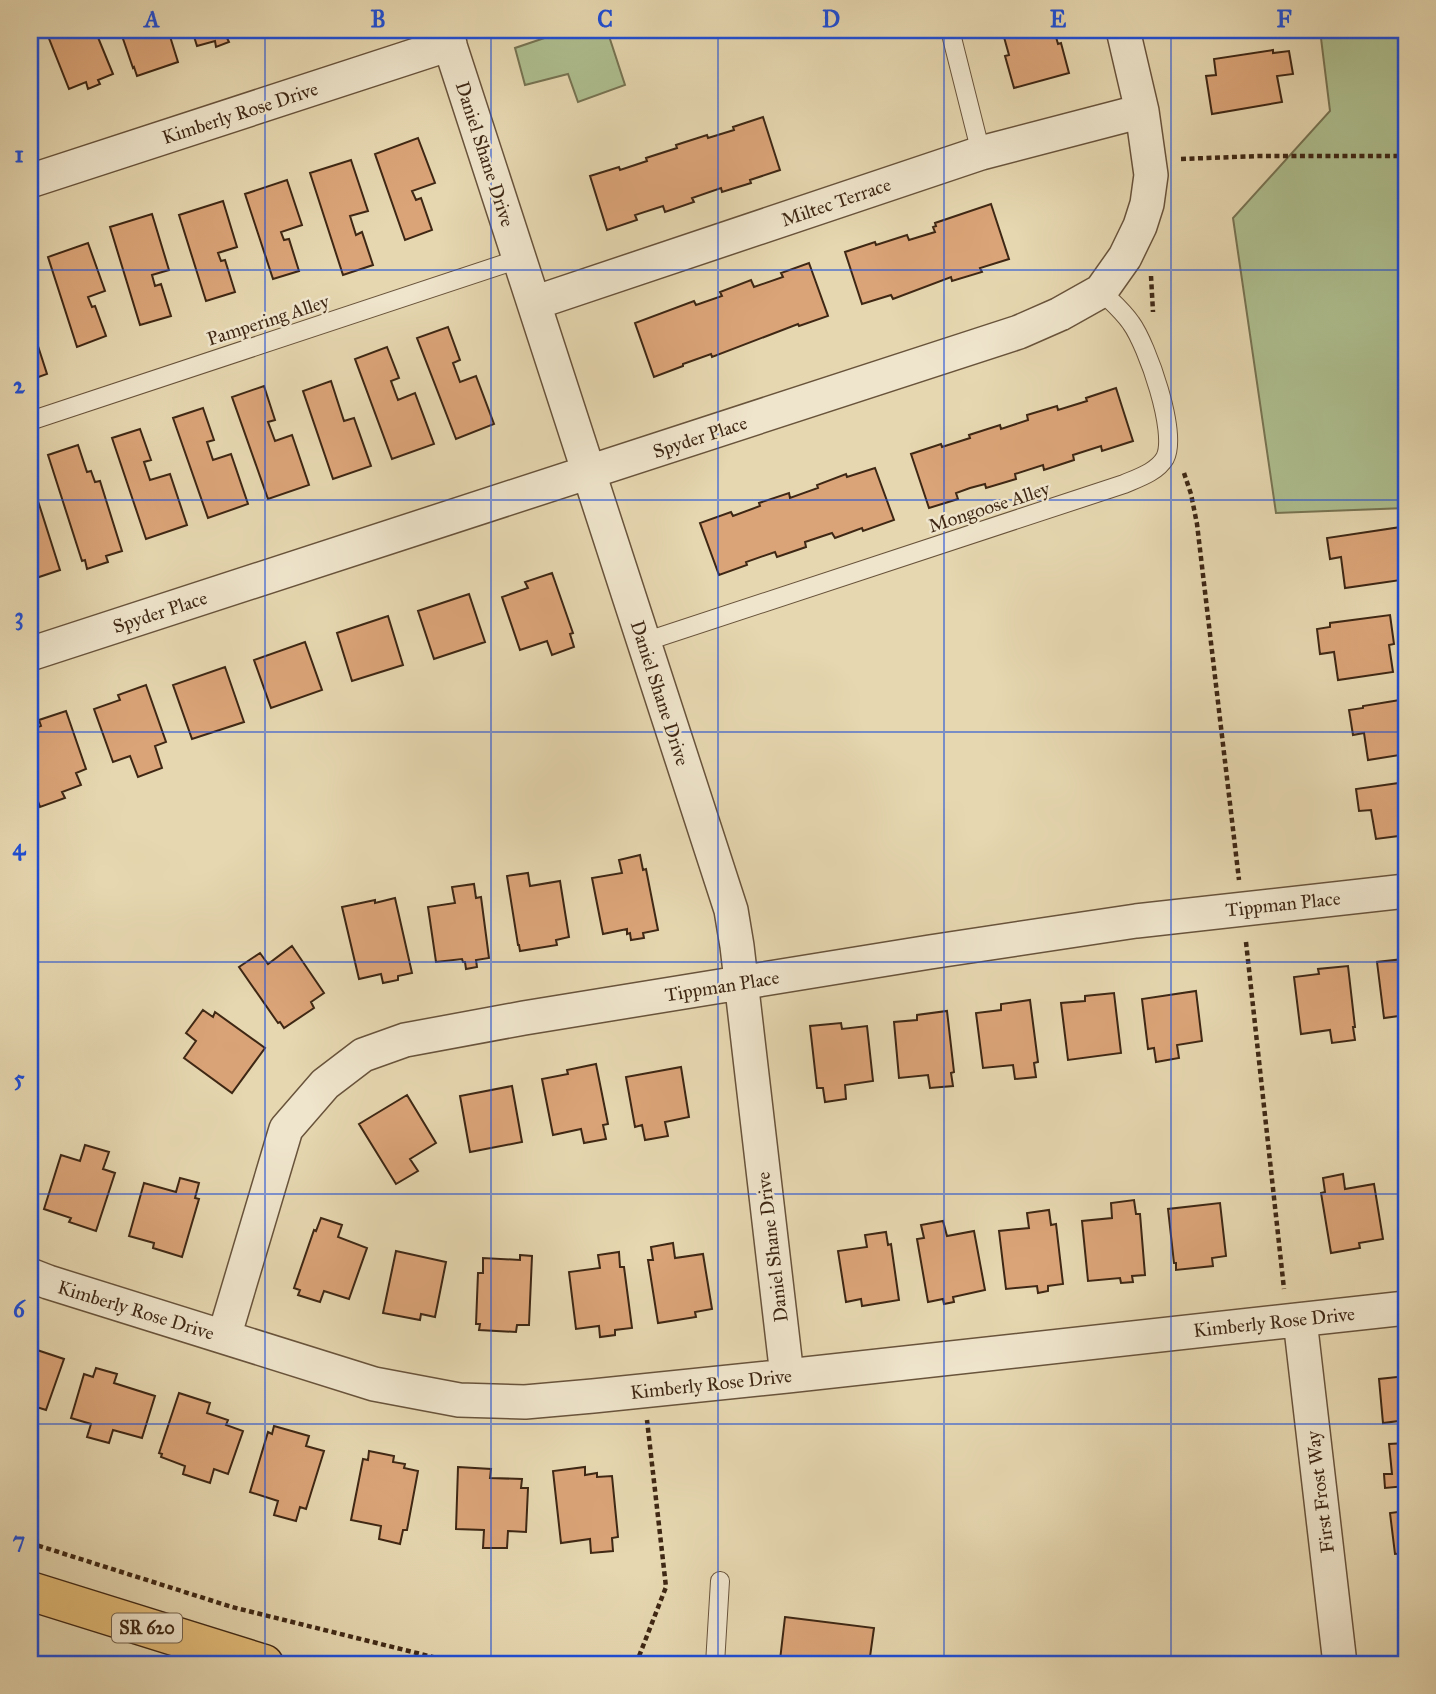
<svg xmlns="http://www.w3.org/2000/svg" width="1436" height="1694" viewBox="0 0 1436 1694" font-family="'IM FELL Great Primer',serif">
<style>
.green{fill:#aebf90;stroke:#767352;stroke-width:2}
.building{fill:#dba478;stroke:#3e2714;stroke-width:2}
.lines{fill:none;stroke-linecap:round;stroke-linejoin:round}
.lane-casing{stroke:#68533b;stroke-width:20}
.street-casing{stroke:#68533b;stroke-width:36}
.primary-casing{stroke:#3e2714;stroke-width:41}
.path{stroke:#3e2714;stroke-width:4.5;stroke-dasharray:5 3.5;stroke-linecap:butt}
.lane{stroke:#efe5cc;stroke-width:18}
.street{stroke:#efe5cc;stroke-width:33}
.primary{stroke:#e3bc78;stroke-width:38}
.grid{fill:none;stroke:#1d4ed8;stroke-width:2;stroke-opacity:0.55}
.labels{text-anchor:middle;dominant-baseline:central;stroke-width:5;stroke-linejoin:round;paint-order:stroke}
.shield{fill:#efe5cc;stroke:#73604b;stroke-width:2}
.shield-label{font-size:18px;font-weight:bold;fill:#3e2714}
.street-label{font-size:19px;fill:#3e2714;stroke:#efe5cc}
.neatline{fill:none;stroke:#1d4ed8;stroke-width:2.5}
.grid-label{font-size:23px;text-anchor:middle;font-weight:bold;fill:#1d4ed8}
</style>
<rect width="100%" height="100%" fill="#e6d7b0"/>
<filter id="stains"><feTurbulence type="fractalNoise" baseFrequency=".00286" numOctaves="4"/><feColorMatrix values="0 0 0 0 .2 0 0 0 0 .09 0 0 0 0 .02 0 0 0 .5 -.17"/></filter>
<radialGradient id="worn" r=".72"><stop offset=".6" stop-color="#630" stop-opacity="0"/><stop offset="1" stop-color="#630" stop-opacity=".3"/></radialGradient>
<!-- green -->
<path class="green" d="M568,30h39l18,55 -47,17 -10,-28 -43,11 -10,-37z
M1320,30h86v478l-130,5 -43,-295 97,-107z"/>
<!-- building -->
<path class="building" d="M63,30h10l3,6 19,-6 18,44 -15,6 2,4 -12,5 -2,-7 -17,7 -21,-53z
M120,30h48l10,32 -41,14 -3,-9 -1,1z
M192,30h49l1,3 -15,5 2,4 -13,5 -1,-6 -18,5z
M1002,30h52l4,14 3,-1 8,30 -55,15 -9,-32 4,-1z
M1273,50v3l16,-2 4,23 -16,2 5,26 -70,12 -6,-38 10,-1 -2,-16z
M763,117l17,53 -30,10 1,3 -29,9 -1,-4 -29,10 2,4 -29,10 -2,-6 -28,9 2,5 -30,10 -17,-54 29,-9 1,3 27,-9 -1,-3 31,-10 -1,-3 31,-10 1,3 26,-8 -1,-3z
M418,138l17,45 -23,8 4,9 5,-2 11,32 -27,10 -30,-86z
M351,160l17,51 -18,5 6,19 6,-3 11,33 -30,10 -33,-102z
M287,180l15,45 -21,7 3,8 5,-1 10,32 -26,8 -28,-85z
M223,201l14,46 -19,6 3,8 4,-1 10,32 -29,9 -27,-86z
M991,204l18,55 -29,9 2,4 -30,9 -1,-4 -58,22 -2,-4 -29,9 -17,-52 30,-10 1,3 31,-10 2,5 26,-8 -2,-5 3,-1 -1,-3z
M152,214l17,56 -17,5 3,11 6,-2 10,32 -31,9 -30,-98z
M88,243l17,48 -17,6 4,10 3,-1 11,30 -29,11 -29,-90z
M809,263l19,53 -29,10 -1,-2 -86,33 -1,-3 -28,10v2l-29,11 -19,-54 59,-22 2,4 26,-9 -2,-4 31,-12 3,7 29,-10 -2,-4z
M448,327l12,33 -7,3 7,19 16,-6 18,48 -38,15 -39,-101z
M37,343l10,31 -17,6v-34z
M387,347l12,31 -8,3 7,19 17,-7 19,51 -42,15 -37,-100z
M331,381l13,40 10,-3 17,48 -38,13 -30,-88z
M264,386l11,34 -7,2 7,19 17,-6 17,50 -41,14 -36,-102z
M1116,388l17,53 -31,10 -1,-5 -28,9 1,5 -30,10 -1,-5 -28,9 1,5 -30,9 -1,-4 -15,4 -14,5 2,6 -29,9 -18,-54 30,-10 1,3 28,-9 -1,-3 31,-10 1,4 27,-9 -1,-5 30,-9 1,4 29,-9 -1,-3z
M203,408l11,32 -7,2 6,18 18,-6 17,50 -40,14 -35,-100z
M140,429l11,31 -7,2 6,18 20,-6 17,51 -41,14 -34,-101z
M78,445l9,27 4,-1 4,11 5,-1 22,70 -16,5 2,6 -21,7 -2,-9 -3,1 -34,-106z
M875,468l19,52 -31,11 -1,-3 -27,10 -3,-5 -27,9 1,5 -29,10 -2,-5 -29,10 1,3 -28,10 -19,-52 31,-11 2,4 27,-10 -1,-3 30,-10 1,5 28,-10 -1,-3 29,-11 1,3z
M30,494l3,9 5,-2 22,69 -30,10z
M1401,527l5,37 -7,1 2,15 -56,8 -4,-31 -11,2 -3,-21z
M552,573l21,60 -3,1 4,13 -22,8 -5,-14 -27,9 -18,-53 26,-9 -3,-6z
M469,594l16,48 -51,17 -16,-48z
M1390,615l4,29 -5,1 4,27 -55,8 -4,-28 -14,2 -3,-25 13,-2v-4z
M388,616l15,49 -51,16 -15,-48z
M305,642l17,48 -51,18 -17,-48z
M225,667l19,55 -52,17 -19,-54z
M146,685l20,57 -11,4 7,22 -24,9 -8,-21 -17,6 -19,-53 26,-9 -2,-5z
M1406,699v55l-38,6 -4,-27 -11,2 -4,-25 14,-2v-2z
M66,711l20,58 -10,4 5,12 -19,7 3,6 -25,9 -10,-29v-48l11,-4 -2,-6z
M1406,782v53l-30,4 -5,-29 -12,1 -3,-22z
M640,855l3,15 3,-1 12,61 -15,3 1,5 -13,2 -1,-7 -3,1v-5l-24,5 -11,-56 30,-5 -3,-13z
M528,873l2,13 30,-5 9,56 -13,3 1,5 -37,6 -1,-6h-1l-11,-69z
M474,884l2,14 5,-1 8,61 -13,2 1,7 -11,2 -1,-7h-2l-1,-3 -26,3 -8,-55 27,-4 -3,-16z
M395,898l17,75 -14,3v4l-15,3 -2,-9 -22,5 -17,-72 33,-7v3z
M292,946l32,47 -13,9 3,6 -30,20 -4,-6 -2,1 -39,-56 21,-14 8,11z
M1403,954h3v61l-22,3 -7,-56 26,-3z
M1348,966l7,61h-2l2,13 -23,3 -2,-13 -29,4 -7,-57 25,-3 -1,-5z
M1196,991l6,50 -25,4 2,13 -23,4 -2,-14 -6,1 -6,-50z
M1114,993l7,60 -53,7 -7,-57 24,-2v-5z
M1030,1000l8,62 -4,1 2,14 -21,2 -2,-14 -30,3 -7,-55 25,-3v-6z
M203,1010l10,7 2,-5 50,36 -33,45 -48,-35 12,-17 -10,-8z
M947,1011l7,61 -3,1 2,13 -23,2 -2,-13 -29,3 -5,-56 23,-2v-5z
M841,1023l1,6 25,-3 6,55 -28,4 1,14 -21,3 -2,-14h-6l-7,-62z
M596,1064l12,60 -5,1 3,14 -22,4 -3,-14 -28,6 -11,-56 26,-5 -1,-4z
M681,1067l8,50 -24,5 3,14 -23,4 -3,-15 -7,2 -9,-50z
M512,1086l10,56 -52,10 -10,-56z
M407,1095l29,48 -26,16 8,12 -22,13 -37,-60z
M85,1145l24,7 -6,17 12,4 -19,58 -27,-9 2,-4 -27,-9 17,-54 19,6z
M1343,1174l2,15 29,-5 9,55 -24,4 1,5 -29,5 -10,-60 4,-1 -2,-14z
M180,1178l19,5 -4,15 4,1 -17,58 -29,-9 1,-5 -25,-7 15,-53 32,9z
M1134,1200l2,14h4l5,61 -13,1 1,6 -12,1 -1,-5 -32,3 -6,-60 30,-3 -1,-15z
M1220,1203l6,53 -14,2 1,8 -37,4v-7h-2l-6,-54z
M1049,1210l2,15 5,-1 7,60 -15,2v5l-10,2 -1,-7 -31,3 -7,-58 30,-3 -2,-15z
M321,1218l21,7 -4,12 29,11 -18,51 -25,-8 -4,11 -22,-7 2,-5 -6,-2 20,-58 2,1z
M943,1221l4,15 27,-5 11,59 -32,7 1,5 -10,2 -1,-5 -15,3 -11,-63 7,-1 -3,-13z
M886,1232l2,13 3,-1 8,56 -37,6 -1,-7 -15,3 -8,-51 29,-4 -2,-12z
M673,1243l2,15 28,-4 9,55 -17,3 1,5 -38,6 -10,-63h5l-2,-13z
M396,1251l50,11 -11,55 -14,-3 -1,6 -37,-7z
M619,1252l1,15h4l8,61 -17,2v5l-15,2 -1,-11 -23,3 -7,-57 31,-4 -2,-13z
M520,1255l12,1 -3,69h-12l-1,7 -37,-2 1,-6h-4l2,-51h5v-15l37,2z
M37,1350l27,9 -18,51 -16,-5v-47l4,2z
M96,1368l21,6 -3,9 41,13 -13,42 -29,-8 -4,13 -22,-6 4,-13 -20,-6 13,-44 9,3z
M1406,1376v44l-23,3 -4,-44z
M179,1393l31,10 -3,10 21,7 -2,5 17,6 -15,43 -14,-5 -4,14 -27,-9 2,-8 -24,-9 1,-3 -3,-1z
M274,1426l35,10 -3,10 18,5 -18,58 -6,-2 -4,14 -22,-6 4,-14 -28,-9 18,-60 4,2z
M1406,1443v43l-21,2 -1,-14h8l-3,-30z
M369,1451l25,5 -1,6 12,2 -1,4 14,3 -11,59h-4l-3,14 -21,-5 2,-13 -30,-6 12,-61 5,1z
M458,1467l33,2 -1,9 32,1 -1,9h7l-2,44 -18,-1 -1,17h-24l1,-18 -28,-1z
M585,1467v8l12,-2v4l15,-1 6,61 -6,1 1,13 -22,2 -1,-14 -29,4 -8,-72z
M1406,1511v42l-11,1 -5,-41z
M1406,1575v41h-1l-5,-40z
M785,1617l89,11 -5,36h-54l-35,-4z"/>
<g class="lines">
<!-- lane casing -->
<g class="lane-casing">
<path id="lane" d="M950,30l31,123
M30,421l489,-162
M644,642l480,-158c14,-6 33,-12 41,-26 13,-25 -18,-113 -34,-135 -8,-12 -20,-22 -30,-32
M715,1664l5,-83"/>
</g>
<!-- street casing -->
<g class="street-casing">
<path id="street" d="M445,30l286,880 6,36 50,430
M30,181l420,-137
M534,303l447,-150 161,-42
M30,654l989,-322 41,-18 41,-23 24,-34 15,-31 7,-22 4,-29 -9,-64 -19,-81
M30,1275l18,7 326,102 85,16 66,2 68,-6 194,-20 619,-68
M1300,1320l40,344
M224,1337l62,-208 39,-45 38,-29 42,-15 119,-22 406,-66 206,-31 270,-30"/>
</g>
<!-- primary casing -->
<g class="primary-casing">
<path id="primary" d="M30,1591l234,73"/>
</g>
<!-- path -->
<path class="path" d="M1181,159l79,-3h146
M1151,276l2,36
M1184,473l7,21 6,30 42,356
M1246,942l38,347
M30,1543l202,64 229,57
M636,1664l30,-77 -19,-167"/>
<!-- lane -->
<use href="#lane" class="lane"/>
<!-- street -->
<use href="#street" class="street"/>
<!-- primary -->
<use href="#primary" class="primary"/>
</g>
<!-- grid -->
<path class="grid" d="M265,30v1634M491,30v1634M718,30v1634M944,30v1634M1171,30v1634M30,270h1376M30,500h1376M30,732h1376M30,962h1376M30,1194h1376M30,1424h1376"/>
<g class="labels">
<!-- shield labels -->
<rect class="shield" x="112" y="1613.5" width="70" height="29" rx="5"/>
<g class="shield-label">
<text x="147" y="1628">SR 620</text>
</g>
<!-- street labels -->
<g class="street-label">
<text transform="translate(240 113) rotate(-18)">Kimberly Rose Drive</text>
<text transform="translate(485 154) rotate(72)">Daniel Shane Drive</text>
<text transform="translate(836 202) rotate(-19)">Miltec Terrace</text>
<text transform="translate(268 320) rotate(-18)">Pampering Alley</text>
<text transform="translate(700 437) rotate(-18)">Spyder Place</text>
<text transform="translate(989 507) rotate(-18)">Mongoose Alley</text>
<text transform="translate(160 612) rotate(-18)">Spyder Place</text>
<text transform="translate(660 693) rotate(72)">Daniel Shane Drive</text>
<text transform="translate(1283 904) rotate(-6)">Tippman Place</text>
<text transform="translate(722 986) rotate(-9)">Tippman Place</text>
<text transform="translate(772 1247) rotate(-97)">Daniel Shane Drive</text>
<text transform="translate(136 1310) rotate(17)">Kimberly Rose Drive</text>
<text transform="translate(1274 1322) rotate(-6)">Kimberly Rose Drive</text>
<text transform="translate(711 1384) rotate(-6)">Kimberly Rose Drive</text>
<text transform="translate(1320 1492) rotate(-97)">First Frost Way</text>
</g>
</g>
<!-- margin -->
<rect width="1436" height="1694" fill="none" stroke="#e6d7b0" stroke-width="77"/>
<rect x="38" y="38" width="1360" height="1618" class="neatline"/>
<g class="grid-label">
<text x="152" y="27">A</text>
<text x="378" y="27">B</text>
<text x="605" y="27">C</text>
<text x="831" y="27">D</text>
<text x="1058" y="27">E</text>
<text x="1284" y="27">F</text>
<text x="19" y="162">1</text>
<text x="19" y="393">2</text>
<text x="19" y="624">3</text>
<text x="19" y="855">4</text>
<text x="19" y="1086">5</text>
<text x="19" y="1317">6</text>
<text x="19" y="1548">7</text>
</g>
<rect width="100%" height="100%" filter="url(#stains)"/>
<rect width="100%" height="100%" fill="url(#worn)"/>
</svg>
